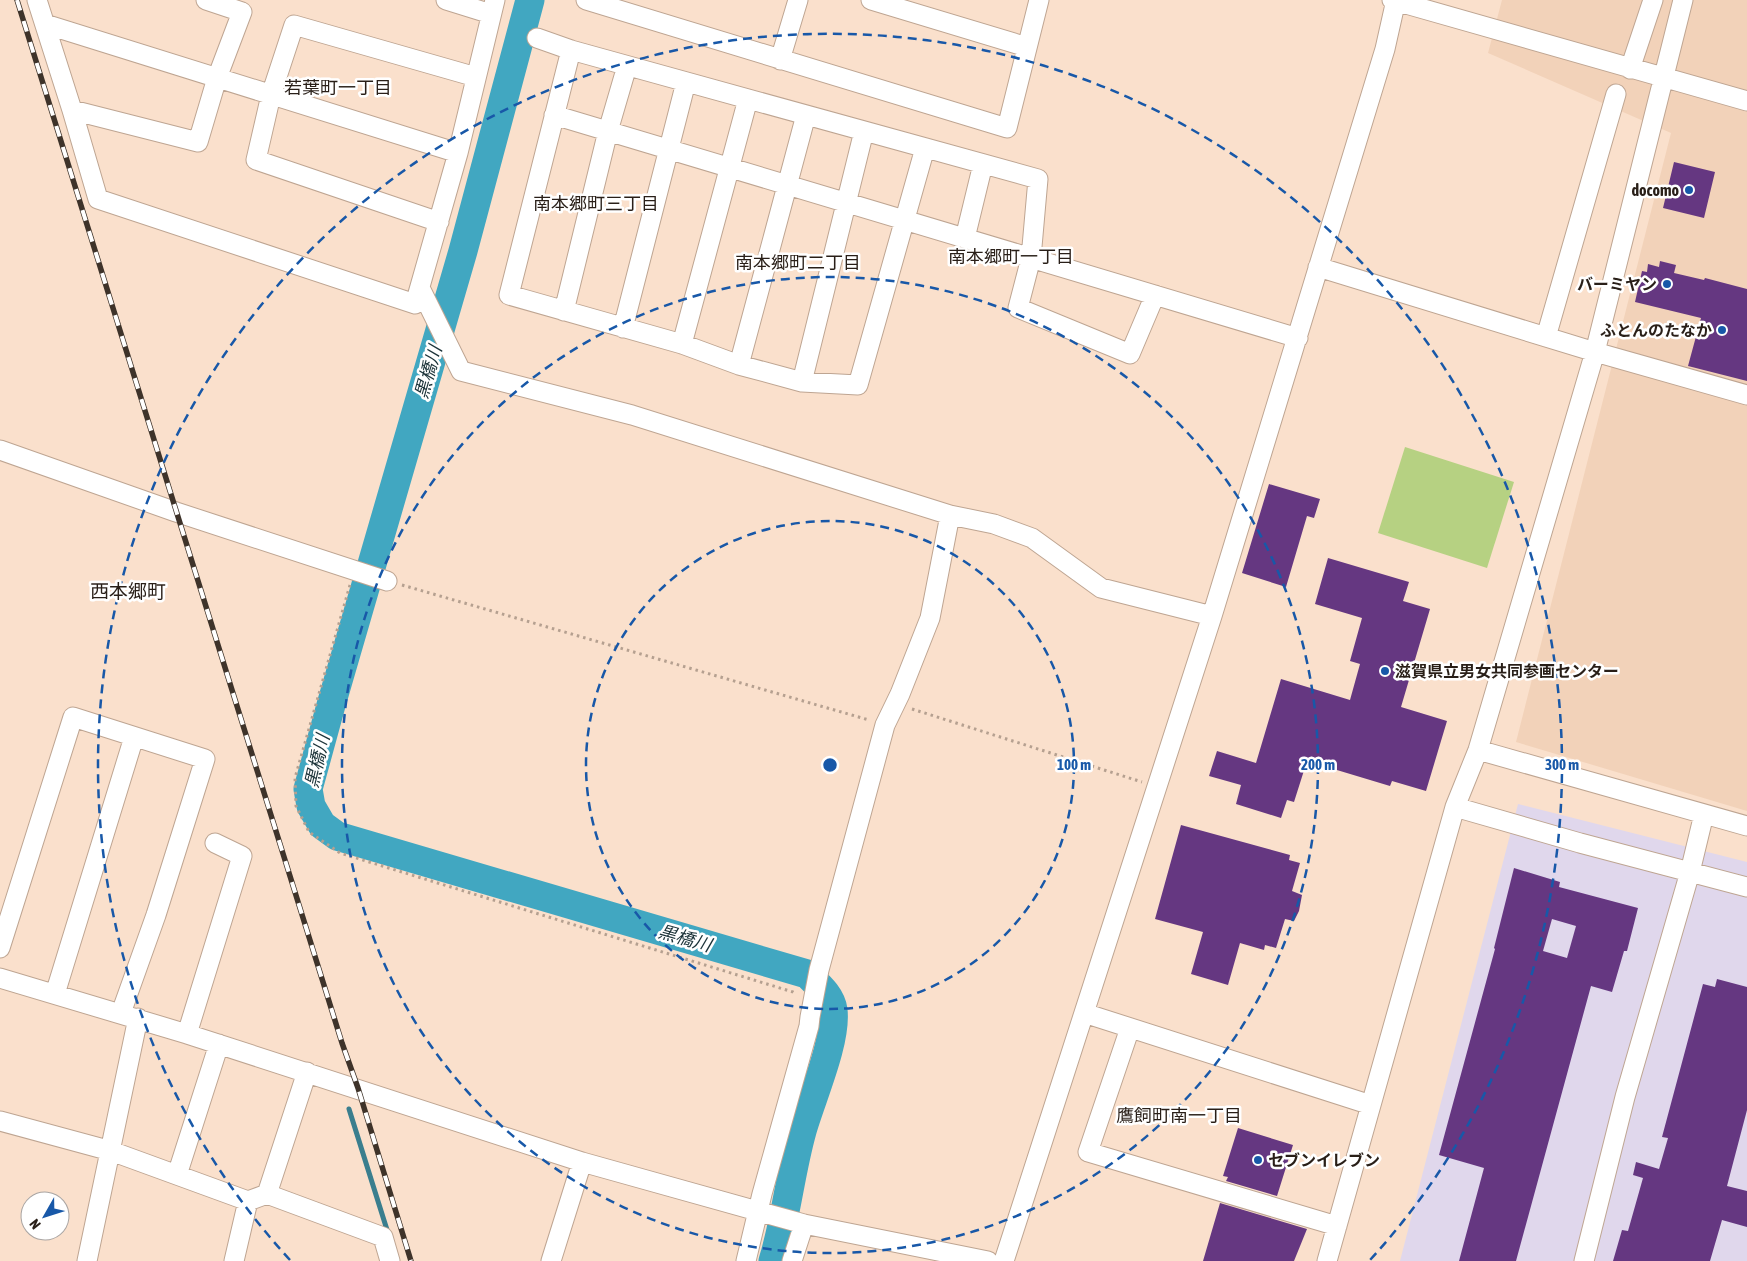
<svg xmlns="http://www.w3.org/2000/svg" width="1747" height="1261" viewBox="0 0 1747 1261" font-family="'Asap Condensed','Noto Sans JP',sans-serif">
<style>
.built{fill:#f2d2b9}
.industrial{fill:#e0d7ec}
.green{fill:#b6d182}
.lines{fill:none;stroke-linecap:round;stroke-linejoin:round}
.stream{stroke:#3a7e8e;stroke-width:5}
.river{stroke:#41a7c1;stroke-width:29}
.building{fill:#653781;fill-rule:evenodd}
.minor-casing{stroke:#bea592;stroke-width:21}
.path{stroke:#b5a090;stroke-width:3;stroke-dasharray:2.5 4;stroke-linecap:butt}
.minor{stroke:#fff;stroke-width:19}
.rail-casing{stroke:#3e332a;stroke-width:5.5}
.rail{stroke:#fff;stroke-width:4;stroke-dasharray:11;stroke-linecap:butt}
.ring{fill:none;stroke:#1858a8;stroke-width:2.5;stroke-dasharray:9 6}
.poi-dot{fill:#1858a8;stroke:#fff;stroke-width:2}
.labels{text-anchor:middle;dominant-baseline:central;stroke-width:5;stroke-linejoin:round;paint-order:stroke}
.poi-label{font-size:16px;font-weight:bold;fill:#291f18;stroke:#fff;text-anchor:end}
.neighbourhood-label{font-size:18px;fill:#291f18;stroke:#fff}
.water-label{font-size:18px;font-style:italic;fill:#1b3238;stroke:#fff}
.quarter-label{font-size:19px;fill:#291f18;stroke:#fff}
.centre{fill:#1858a8;stroke:#fff;stroke-width:2.5}
.ring-label{font-size:15px;text-anchor:middle;font-weight:bold;fill:#1858a8;stroke:#fff;stroke-width:5;stroke-linejoin:round;paint-order:stroke}
</style>
<rect width="100%" height="100%" fill="#fae0cc"/>
<!-- built -->
<path class="built" d="M1502,0h245v811l-231,-69 155,-609 -183,-80z"/>
<!-- industrial -->
<path class="industrial" d="M1518,804l229,58v399h-347z"/>
<!-- green -->
<path class="green" d="M1405,447l109,35 -27,86 -109,-35z"/>
<g class="lines">
<!-- stream -->
<path class="stream" d="M349,1109l39,124"/>
<!-- river -->
<path class="river" d="M530,0l-67,251 -132,454 -23,84 3,17 11,19 15,11 470,138c10,10 24,21 26,36 4,31 -22,89 -31,121 -12,43 -16,88 -29,130"/>
</g>
<!-- building -->
<path class="building" d="M1674,162l41,10 -11,46 -41,-10z
M1660,261l16,4 -2,8 30,7 1,-2 42,11v92l-59,-15 13,-48 -66,-16 7,-31 5,1 1,-8 11,3z
M1269,484l51,15 -6,19 -7,-2 -21,71 -44,-14z
M1328,558l81,24 -6,19 27,8 -29,98 46,14 -21,70 -34,-10 -2,5 -83,-25 -13,41 -7,-2 -6,18 -45,-14 5,-19 -32,-9 8,-25 39,12 25,-84 69,21 10,-36 -10,-3 12,-43 -47,-14z
M1181,825l109,30 -1,5 11,3 -8,28 10,4 -3,16 -5,10 -9,-2 -9,29 -11,-3 -1,5 -24,-7 -12,42 -37,-11 12,-42 -48,-13z
M1514,868l46,14 -1,5 79,21 -11,43h-3l-12,41 -21,-6 -75,275h-57l25,-93 -45,-13 56,-206 -1,-1zM1552,919l24,7 -9,32 -24,-7z
M1717,979l30,8v123l-20,76 20,5v36l-25,-7 -12,41h-97l9,-31 6,1 15,-53 -10,-3 3,-13 23,7 9,-31 -6,-1 41,-153 12,3z
M1238,1128l55,17 -16,51 -51,-15 2,-4 -5,-1z
M1220,1203l87,26 -13,32h-91z"/>
<g class="lines">
<!-- minor casing -->
<g class="minor-casing">
<path id="minor" d="M37,0l35,110 26,89 317,105 43,-151 37,-153
M446,0l45,14
M586,0l421,128 32,-128
M871,0l156,47
M1392,0l355,101
M45,24l413,129
M537,38l34,12 467,129 -7,79 -13,50 112,46 25,-59
M571,50l-62,245 173,49 57,21 63,17 56,3 67,-237
M780,60l18,-60
M1630,69l23,-69
M72,110l126,32 19,-64 25,-66 -36,-12
M554,115l744,223
M439,222l-183,-62 15,-65 23,-70 182,52
M965,238l18,-74
M1318,267l277,85 152,43
M420,288l41,83 171,44 318,100 44,9 38,14 69,50 111,28
M564,311l44,-180 19,-65
M623,328l63,-246
M1546,337l70,-243
M682,344l66,-245
M739,365l67,-250
M802,382l62,-251
M0,450l176,62 211,69
M1478,750l269,76
M1455,807l125,36 167,44
M0,948l73,-231 132,42 -49,156 -35,98
M0,978l187,56 395,128 222,62 184,37
M55,994l79,-257
M1084,1013l287,92
M1130,1028l-42,124 249,74
M187,1034l55,-178 -27,-13
M0,1121l111,30 137,50 19,-7 116,43 7,24
M177,1175l42,-131
M267,1194l40,-122
M87,1261l51,-243
M234,1261l14,-60
M551,1261l31,-99
M746,1261l16,-67 47,-168 1,-9 9,-47 66,-245 15,-31 30,-76 20,-103
M792,1261l12,-37
M1004,1261l208,-645 173,-567 11,-49
M1327,1261l128,-454 23,-57 117,-398 88,-352
M1584,1261l41,-164 65,-225 14,-58"/>
</g>
<!-- path -->
<path class="path" d="M350,585l-55,193 1,28 13,26 31,21 453,139 3,2
M402,585l467,135
M912,709l230,73"/>
<!-- minor -->
<use href="#minor" class="minor"/>
<!-- rail casing -->
<g class="rail-casing">
<path id="rail" d="M17,0l325,1043 16,45 53,173"/>
</g>
<!-- rail -->
<use href="#rail" class="rail"/>
</g>
<!-- distance rings -->
<g class="ring">
<circle cx="830" cy="765" r="244"/>
<circle cx="830" cy="765" r="488"/>
<path d="M290 1260A732 732 0 1 1 1370 1260"/>
</g>
<!-- markers -->
<g class="poi-dot">
<circle cx="1689" cy="190" r="5"/>
<circle cx="1667" cy="284" r="5"/>
<circle cx="1722" cy="330" r="5"/>
<circle cx="1385" cy="671" r="5"/>
<circle cx="1258" cy="1160" r="5"/>
</g>
<g class="labels">
<!-- poi labels -->
<g class="poi-label">
<text x="1679" y="190">docomo</text>
<text x="1657" y="284">バーミヤン</text>
<text x="1712" y="330">ふとんのたなか</text>
<text x="1395" y="671" text-anchor="start">滋賀県立男女共同参画センター</text>
<text x="1268" y="1160" text-anchor="start">セブンイレブン</text>
</g>
<!-- neighbourhood labels -->
<g class="neighbourhood-label">
<text x="338" y="87">若葉町一丁目</text>
<text x="596" y="203">南本郷町三丁目</text>
<text x="1011" y="256">南本郷町一丁目</text>
<text x="798" y="262">南本郷町二丁目</text>
<text x="1179" y="1115">鷹飼町南一丁目</text>
</g>
<!-- water labels -->
<g class="water-label">
<text transform="translate(428 372) rotate(-74)">黒橋川</text>
<text transform="translate(317 761) rotate(-77)">黒橋川</text>
<text transform="translate(685 938) rotate(16)">黒橋川</text>
</g>
<!-- quarter labels -->
<g class="quarter-label">
<text x="128" y="591">西本郷町</text>
</g>
</g>
<circle cx="830" cy="765" r="8" class="centre"/>
<g class="ring-label">
<text x="1074" y="770">100 m</text>
<text x="1318" y="770">200 m</text>
<text x="1562" y="770">300 m</text>
</g>
<!-- north arrow -->
<g transform="translate(45 1216) rotate(231)"><circle r="24" fill="#ffffff" stroke="#a9a5a3"/>
<path d="M0-4L9 19L0 12L-9 19Z" fill="#1858a8"/>
<text y="-8" font-size="14" font-weight="bold" text-anchor="middle" fill="#291f18">N</text>
</g>
</svg>
